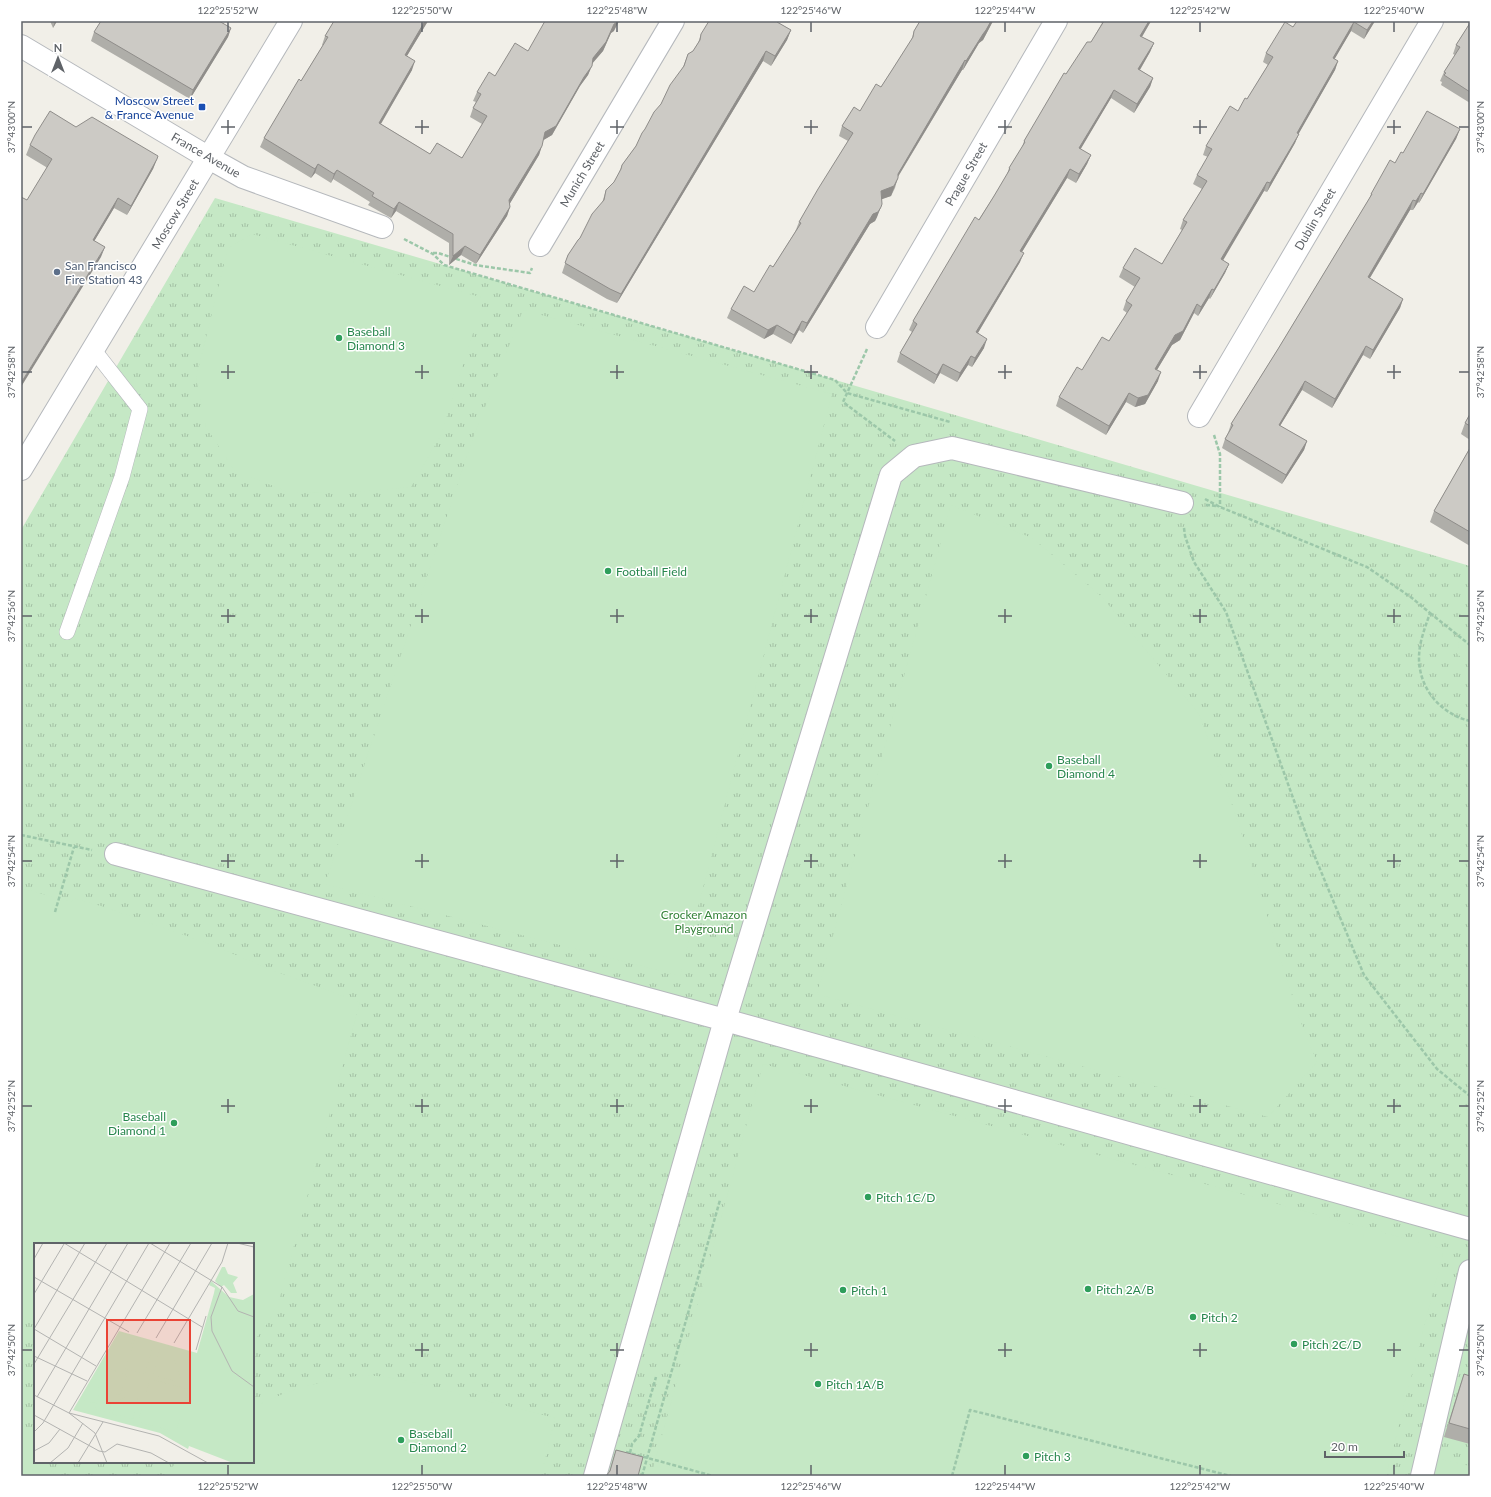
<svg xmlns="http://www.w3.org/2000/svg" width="1491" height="1497" viewBox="0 0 1491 1497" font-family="Lato,sans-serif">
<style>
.park{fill:url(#park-tufts);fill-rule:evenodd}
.pitch{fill:#c5e8c5}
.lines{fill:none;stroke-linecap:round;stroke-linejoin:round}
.service-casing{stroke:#b5b8bc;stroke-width:16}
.pedestrian-casing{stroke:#b5b8bc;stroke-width:24}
.minor-casing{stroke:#b5b8bc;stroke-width:24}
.path{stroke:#9cc7a9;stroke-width:2.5;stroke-dasharray:4 2;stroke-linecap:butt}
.service{stroke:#fff;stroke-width:15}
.pedestrian{stroke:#fff;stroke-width:22}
.minor{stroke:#fff;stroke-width:22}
.wall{fill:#afaea9}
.shaded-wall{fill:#8f8d8a}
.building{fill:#cccac5;stroke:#8f8d8a}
.ticks{fill:none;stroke:#5f6368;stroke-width:1.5}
.transit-dot{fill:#1a4fb4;stroke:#fff;stroke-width:1.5}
.service-dot{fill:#5c6f8a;stroke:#fff;stroke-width:1.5}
.leisure-dot{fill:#2e9e5b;stroke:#fff;stroke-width:1.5}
.labels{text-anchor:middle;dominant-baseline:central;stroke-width:3;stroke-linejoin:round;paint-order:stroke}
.transit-label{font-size:12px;fill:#164399;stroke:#fff;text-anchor:end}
.street-label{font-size:12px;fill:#5f6368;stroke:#fff}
.service-label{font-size:12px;fill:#4e5e75;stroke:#fff;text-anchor:start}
.leisure-label{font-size:12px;fill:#27864d;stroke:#fff;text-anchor:start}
.park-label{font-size:12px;fill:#348238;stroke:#fff}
.inset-road{fill:none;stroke:#b3b3b1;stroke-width:1}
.view{fill:#ea4335;fill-opacity:0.15;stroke:#ea4335;stroke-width:2}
.inset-edge{fill:none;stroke:#5f6368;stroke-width:2}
.neatline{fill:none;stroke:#5f6368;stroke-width:1.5}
.ticks-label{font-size:10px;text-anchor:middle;fill:#5f6368}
</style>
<defs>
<pattern id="park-tufts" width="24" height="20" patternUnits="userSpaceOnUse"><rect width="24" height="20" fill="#c5e8c5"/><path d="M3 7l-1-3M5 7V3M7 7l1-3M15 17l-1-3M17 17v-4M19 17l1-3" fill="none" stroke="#a3c0a4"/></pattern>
</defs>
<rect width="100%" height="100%" fill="#f1efe8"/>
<!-- park -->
<path class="park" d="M215,198l1255,368v910h-1449v-946zM35,1244h218v218h-218z"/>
<!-- pitch -->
<path class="pitch" d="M252,234l232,64 -43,137 -30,52 -65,6 -58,-1 -54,-22 -28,-43 -10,-49 32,-130z
M523,310l309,84 -152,582 -355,-92 148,-446z
M951,505l81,33 70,59 97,117 38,105 62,199 18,44 -49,55 -451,-123z
M1470,629v35l-13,-10 2,-12z
M21,888l51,14 1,-4 28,8 106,37 62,26 91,33 -80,295c-6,16 -14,32 -27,44v-97h-218v76l-14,-4z
M763,1064l681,185 -58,227h-735z
M366,1375l21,2 21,4 147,37 -14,58h-377l13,-14h76v-54c35,-19 73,-29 113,-33z
M21,1422l14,20v20h13l6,14h-33z
M1437,1458l33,8v10h-38z"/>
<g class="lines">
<!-- service casing -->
<g class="service-casing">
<path id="service" d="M67,632l55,-155 18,-68 -47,-60"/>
</g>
<!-- pedestrian casing -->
<g class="pedestrian-casing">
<path id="pedestrian" d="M116,854l609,166 745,209
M595,1476l130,-456 166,-545 23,-19 38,-8 230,55
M1422,1476l48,-205"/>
</g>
<!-- minor casing -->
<g class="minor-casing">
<path id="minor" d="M21,46l188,112 34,19 139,50
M540,245l133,-224
M877,327l179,-306
M1199,416l233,-395
M21,469l270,-448"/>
</g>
<!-- path -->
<path class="path" d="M404,239l29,15 11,11 391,115 12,13 103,29
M433,253h5l37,12 55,8 2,-5
M867,349l-24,53 52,39
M1214,435l6,19v53
M1205,499l15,8 147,60 45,31 18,15c-5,15 -11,29 -11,45 0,31 22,56 51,63
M1206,505l11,1
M1184,528l1,8 9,26 32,50 84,233 54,130 73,94 33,27
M1430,613l40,32
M21,835l71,15
M55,912l19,-65
M626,1452l87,24
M630,1453l2,-9 7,-8 17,-59
M642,1476l78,-276
M952,1476l18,-66 261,66"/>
<!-- service -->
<use href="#service" class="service"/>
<!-- pedestrian -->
<use href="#pedestrian" class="pedestrian"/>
<!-- minor -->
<use href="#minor" class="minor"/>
</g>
<!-- wall -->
<path class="wall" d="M50,21h7l-4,7z
M334,21h94l-21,35 5,14 -31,54 49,30 32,4 20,-34 -12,-7 3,-9 3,-6 -3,-1 4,-9 18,-16 33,-25 86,-20 -3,2 -8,18 -11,13 -4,11 -8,11 -28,49 -9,5 -4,15 -29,48v4l-3,9 -31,48 -15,-9 -12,10v-22l-53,-32 -5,7 -23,-13 2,-3 -37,-23 -2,4 -16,-10 -4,5 -51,-31 4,-9 37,-57 22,-36h-1l3,-9z
M920,21h73l-10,19 -4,3 -16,27h-1l-64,107 -3,11 -4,8 -10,3 -4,18 -2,4 -5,3 -67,109 -4,-3 -8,14 -18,-10 -9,5 -37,-21 4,-9 23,-17 19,-25 22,-35 4,-10 49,-81 -9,-5 3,-10 18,-15 21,-24 11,-17 19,-29 3,-10z
M1099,21h52l-9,16 12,6 -4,9 -10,18 13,8 -3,9 -16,26 -23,-15 -31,51 11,6 -4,9 -11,19 -9,-5 -45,74 -2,10 -42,71 6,15 -12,19 -4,-2 -11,17 -17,-9 -6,11 -37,-22 3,-9 12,-21 -3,-2 4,-9 81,-125 12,-19 3,-9 13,-21 2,-6 42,-67 25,-32 11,-19z
M1375,21l-11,18 -13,-8 -17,28 4,2 -3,9 -37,64 -3,9 -28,49 -3,-1 -42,69 7,4 -4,9 -15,26 -1,-1 -11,18 -4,-3 -14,27 -8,5 -15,25 1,11 -13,23 -10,3 -9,-5 -20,33 -50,-29 3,-9 23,-27 27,-29 18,-28 -4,-3 3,-9 9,-14 -16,-10 4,-9 39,-4 20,-34 -2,-1 3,-9 19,-31 -9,-5 4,-9 11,-18 -5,-2 3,-9 32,-35 9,-12 21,-34 -5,-3 3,-9 27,-26z
M779,23l12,7 -4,10 -16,26 -8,-5 -146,242 -10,-4 -45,-26 6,-18 12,-17 22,-35 4,-13 8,-8 4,-7 4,-10 14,-19 47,-79 5,-13 5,-3 5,-8 3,-9z
M1470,23v80l-29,-18 1,-3 -2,-1 4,-9 11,-17 -2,-1 3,-9z
M231,28l-3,9 -38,62 -99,-58 3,-9z
M76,127l81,32 -4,10 -26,46 -13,-7 -20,33 7,16 -55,-90 -20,-12 4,-10z
M1460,129l-4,10 -37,64 -1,-1 -5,8h-3l-40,68 33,21 -3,9 -30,51 -7,-4 -31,53 -30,-18 -22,36 27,15 -3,9 -22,34 -60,-36 3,-9 3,-6 3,-9 47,-75 91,-150 2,-5 24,-31 8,-10z
M1470,414v26l-9,-6 4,-11z
M1470,448v98l-40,-24 4,-11z
M1464,1374l6,2v68l-26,-7 15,-49z
M616,1450l27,7 -34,15z"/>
<!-- shaded-wall -->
<path class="shaded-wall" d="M55,21h2l-4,7z
M425,21h3l-26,43 3,-9z
M618,21h1l-5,10 -3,2 -8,18 -14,16 4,-9 21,-34z
M991,21h2l-10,19 -4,3 -16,27 3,-9 17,-27z
M1149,21h2l-14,24 3,-9z
M1373,21h2l-11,18 3,-9z
M1354,22l-3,9 -21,36 3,-9z
M231,28l-3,9 -38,62 3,-9z
M791,30l-4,10 -16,26 4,-10z
M1154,43l-4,9 -15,26 3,-9z
M766,51l-3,10 -146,242 4,-9z
M965,60l-3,10 -68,113 4,-9z
M415,61l-3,9 -36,62 3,-9z
M1338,61l-3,9 -41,72 3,-9z
M592,66l-4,9 -8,11 -28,49 -10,6 3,-9z
M1153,78l-3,9 -16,26 3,-9z
M1114,90l-3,8 -35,59 3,-9z
M1460,129l-4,10 -37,64 4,-9z
M1299,134l-4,9 -28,49 3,-9z
M542,146l-3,9 -33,55 3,-10z
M1091,155l-4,9 -11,19 3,-9z
M157,159l-4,10 -26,46 4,-9z
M318,164l-3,9 -4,5 4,-9z
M1070,169l-3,9 -50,82 3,-9z
M337,170l-4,9 -2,4 3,-9z
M898,178l-7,18 -14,5 4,-10z
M1267,182l-3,9 -46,78 3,-10z
M1421,193l-3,9 -5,8 3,-9z
M118,198l-4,10 -25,42 4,-10z
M1413,200l-3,10 -45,76 3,-9z
M399,202l-3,9 -5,7 3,-9z
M510,207l-3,9 -31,48 4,-9z
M881,207l-4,10 -2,4 -5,3 -67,109 4,-10 66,-109z
M465,246l-4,9 -12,10 4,-9z
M105,247l-4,10 -80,130v-4z
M1024,253l-4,9 -47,79 3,-9z
M1229,264l-4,9 -15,26 4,-9z
M1212,289l-3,9 -11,18 3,-9z
M1403,299l-3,9 -30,51 3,-9z
M1197,304l-3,9 -14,27 -8,5 -20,33 3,-9 20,-34z
M802,321l-3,9 -8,14 3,-9z
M777,325l-4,9 -9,5 4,-9z
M987,339l-3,9 -12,19 3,-9z
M1366,346l-3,9 -31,53 3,-9z
M971,356l-3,9 -11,17 3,-9z
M943,364l-3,9 -6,11 3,-9z
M1161,372l-3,9 -13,23 -10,3 3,-9z
M1305,381l-3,9 -27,44 4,-9z
M1129,393l-3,9 -20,33 3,-9z
M1307,441l-3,9 -22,34 4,-9z"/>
<!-- building -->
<path class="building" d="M101,21h118l12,7 -38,62 -99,-58z
M334,21h91l-20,34 10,6 -36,62 51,31 7,-11 25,15 25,-42 -14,-8 8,-14 -4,-2 12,-20 6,4 20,-33 13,8 17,-30h73v1l-4,2 -8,18 -13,16 -1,8 -8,11 -28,49 -11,6 -3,14 -33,54 1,7 -30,48 -15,-9 -12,10v-22l-54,-32 -5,7 -22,-13 2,-3 -37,-23 -3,4 -16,-10 -3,5 -51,-31 35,-59 2,2 27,-44 -3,-1z
M709,21h69l-1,1 14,8 -16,26 -9,-5 -145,243 -11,-5 -45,-26 3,-8 10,-15 2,-2 12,-24 12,-14 2,-10 8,-8 7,-13 1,-4 14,-19 6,-13 3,-4 9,-17 7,-8 9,-19 14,-19 4,-12 5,-3 7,-11 1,-6z
M920,21h71l-5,9 -3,4 -17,27 -1,-1 -67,114v4l-4,8 -13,5 1,13 -1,3 -3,5 -5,2 -66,109 -5,-2 -8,14 -17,-10 -9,5 -37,-21 13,-23 10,6 16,-27 3,2 28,-44 -2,-1 19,-33 35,-56 -11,-7 12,-19 6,4 16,-27 5,3 11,-17 21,-33 1,-6z
M1104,21h45l-9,15 14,7 -16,26 15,9 -16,26 -23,-14 -35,58 12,7 -12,19 -9,-5 -50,82 4,2 -48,79 11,7 -12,19 -4,-2 -11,17 -17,-9 -6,11 -37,-22 17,-29 -4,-3 62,-104 4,3 15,-24 16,-27 -1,-1 16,-26 -1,-1 40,-68 2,1 21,-32h4z
M1297,21h76l-6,9 -13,-8 -21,36 5,3 -41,72 2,1 -29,49 -3,-1 -46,77 8,5 -15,26 -2,-1 -11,18 -4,-3 -14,27 -8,4 -20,34 6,3 -13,23 -10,3 -9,-5 -20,33 -50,-29 18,-30 5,3 20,-33 7,4 23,-36 -6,-4 14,-23 -17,-10 12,-20 27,16 25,-42 -4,-2 24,-39 -10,-6 15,-26 -6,-3 24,-40 8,5 7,-13 2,1 26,-42 -7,-4 19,-31 8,5z
M1470,23v69l-26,-17 2,-2 -2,-1 16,-25 -4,-2z
M50,111l26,16 16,-10 66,39 -1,3 -26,47 -13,-8 -25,42 12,7 -84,136v-186l6,3 25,-41 -22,-14 5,-10z
M1427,111l33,18 -37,65 -2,-1 -5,8 -3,-1 -45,77 35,22 -30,51 -7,-4 -31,53 -30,-18 -26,44 28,16 -21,34 -61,-36 8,-14 -2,-1 47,-75 94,-155h-1l19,-34 5,3 6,-11 2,1z
M1470,414v12l-5,-3z
M1470,448v84l-36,-21z
M1464,1374l6,2v53l-21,-6z
M616,1450l27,7 -5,19h-32l4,-5z"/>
<!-- ticks -->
<path class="ticks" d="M228,22v10M422,22v10M617,22v10M811,22v10M1005,22v10M1200,22v10M1394,22v10M228,120v14M422,120v14M617,120v14M811,120v14M1005,120v14M1200,120v14M1394,120v14M22,127h10M221,127h14M415,127h14M610,127h14M804,127h14M998,127h14M1193,127h14M1387,127h14M1459,127h10M228,365v14M422,365v14M617,365v14M811,365v14M1005,365v14M1200,365v14M1394,365v14M22,372h10M221,372h14M415,372h14M610,372h14M804,372h14M998,372h14M1193,372h14M1387,372h14M1459,372h10M228,609v14M422,609v14M617,609v14M811,609v14M1005,609v14M1200,609v14M1394,609v14M22,616h10M221,616h14M415,616h14M610,616h14M804,616h14M998,616h14M1193,616h14M1387,616h14M1459,616h10M228,854v14M422,854v14M617,854v14M811,854v14M1005,854v14M1200,854v14M1394,854v14M22,861h10M221,861h14M415,861h14M610,861h14M804,861h14M998,861h14M1193,861h14M1387,861h14M1459,861h10M228,1099v14M422,1099v14M617,1099v14M811,1099v14M1005,1099v14M1200,1099v14M1394,1099v14M22,1106h10M221,1106h14M415,1106h14M610,1106h14M804,1106h14M998,1106h14M1193,1106h14M1387,1106h14M1459,1106h10M422,1343v14M617,1343v14M811,1343v14M1005,1343v14M1200,1343v14M1394,1343v14M22,1350h10M415,1350h14M610,1350h14M804,1350h14M998,1350h14M1193,1350h14M1387,1350h14M1459,1350h10M228,1465v10M422,1465v10M617,1465v10M811,1465v10M1005,1465v10M1200,1465v10M1394,1465v10"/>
<!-- markers -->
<rect class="transit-dot" x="198" y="103" width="8" height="8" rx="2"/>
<circle class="service-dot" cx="57" cy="272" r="4"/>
<g class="leisure-dot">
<circle cx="339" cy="338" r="4"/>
<circle cx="608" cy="571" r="4"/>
<circle cx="1049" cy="766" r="4"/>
<circle cx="174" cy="1123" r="4"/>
<circle cx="868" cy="1197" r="4"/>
<circle cx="1088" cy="1289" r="4"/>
<circle cx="843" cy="1290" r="4"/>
<circle cx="1193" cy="1317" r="4"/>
<circle cx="1294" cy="1344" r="4"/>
<circle cx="818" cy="1384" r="4"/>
<circle cx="401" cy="1440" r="4"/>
<circle cx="1026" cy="1456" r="4"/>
</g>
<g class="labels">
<!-- transit labels -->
<g class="transit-label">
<text x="194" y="100">Moscow Street<tspan x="194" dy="14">&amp; France Avenue</tspan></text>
</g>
<!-- street labels -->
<g class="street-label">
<text transform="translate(206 155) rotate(30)">France Avenue</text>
<text transform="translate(582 174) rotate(-59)">Munich Street</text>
<text transform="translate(966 174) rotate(-60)">Prague Street</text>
<text transform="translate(175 214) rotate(-59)">Moscow Street</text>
<text transform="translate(1315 219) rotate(-60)">Dublin Street</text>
</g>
<!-- service labels -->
<g class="service-label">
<text x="65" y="265">San Francisco<tspan x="65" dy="14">Fire Station 43</tspan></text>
</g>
<!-- leisure labels -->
<g class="leisure-label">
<text x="347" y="331">Baseball<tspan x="347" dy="14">Diamond 3</tspan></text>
<text x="616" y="571">Football Field</text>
<text x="1057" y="759">Baseball<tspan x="1057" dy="14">Diamond 4</tspan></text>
<text x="166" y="1116" text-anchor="end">Baseball<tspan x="166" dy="14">Diamond 1</tspan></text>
<text x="876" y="1197">Pitch 1C/D</text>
<text x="1096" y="1289">Pitch 2A/B</text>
<text x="851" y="1290">Pitch 1</text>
<text x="1201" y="1317">Pitch 2</text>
<text x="1302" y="1344">Pitch 2C/D</text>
<text x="826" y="1384">Pitch 1A/B</text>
<text x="409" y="1433">Baseball<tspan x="409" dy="14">Diamond 2</tspan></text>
<text x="1034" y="1456">Pitch 3</text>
</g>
<!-- park labels -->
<g class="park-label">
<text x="704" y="914">Crocker Amazon<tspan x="704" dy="14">Playground</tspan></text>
</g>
</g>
<!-- overview -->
<g transform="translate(34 1243)">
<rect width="220" height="220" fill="#f1efe8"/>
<path d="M188,24h3l3,7 10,3 -5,6 4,10h-6l-7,-8 -3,2 -6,-6z" fill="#c5e8c5"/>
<path d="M177,38l18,16 14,3 11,-6v169h-21l-44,-17 -1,3 -28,-16 -87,-23 46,-79 78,22 17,-60 1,-5 -6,-3z" fill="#c5e8c5"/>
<path d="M87,90l13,3 -4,11h-7l-4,-4zM102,94l18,5 -9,32 -20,-5zM126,105l14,11 7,20 -3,3 -25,-7zM66,124l2,6 -8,30 -11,-3 6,-15 6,-4zM73,125l20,7 -7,20 -21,-5zM116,136l38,10 -12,43 -38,-10zM65,150l11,8 1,12 -16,-4zM94,153l10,2 -5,21 -21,-5 4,-12z" fill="#c5e8c5"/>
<path class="inset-road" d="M30,0l138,84M116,0l72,44 16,24 16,6M203,0l17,4M0,16l9,-16M0,34l95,55M188,44l-11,30 1,14 20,40 22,16M0,51l30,-50M0,86l51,-86M0,86l62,37M103,90l54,-90M122,95l56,-95M140,100l48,-81 6,-19M162,107l10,-34M0,113l53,25M0,121l73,-121M0,152l35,18 90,23 49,27M3,154l91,-154M0,172l65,36 6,1 12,-8 34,9 18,10M0,189l9,-9 106,-180M0,208l15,-8 11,-14M16,220l18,-15 15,-25M44,220l25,-41M73,220l-12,-30 -26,-20 101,-170"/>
<path class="view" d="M73,77h83v83h-83z"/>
<rect width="220" height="220" class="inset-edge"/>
</g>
<!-- border -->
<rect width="1491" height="1497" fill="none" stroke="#ffffff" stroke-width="44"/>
<!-- north arrow -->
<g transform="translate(58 58)" stroke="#ffffff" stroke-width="3" paint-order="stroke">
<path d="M0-3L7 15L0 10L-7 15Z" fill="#5f6368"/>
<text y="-6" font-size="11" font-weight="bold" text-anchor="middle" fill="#5f6368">N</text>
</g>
<!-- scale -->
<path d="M1325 1451v6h79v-6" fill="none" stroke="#5f6368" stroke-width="2"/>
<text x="1331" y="1451" font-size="12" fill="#5f6368" stroke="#ffffff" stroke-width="3" paint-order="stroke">20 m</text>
<rect x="22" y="22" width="1447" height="1453" class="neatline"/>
<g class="ticks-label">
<text x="228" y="14">122°25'52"W</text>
<text x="422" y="14">122°25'50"W</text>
<text x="617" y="14">122°25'48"W</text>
<text x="811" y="14">122°25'46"W</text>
<text x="1005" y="14">122°25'44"W</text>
<text x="1200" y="14">122°25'42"W</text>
<text x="1394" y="14">122°25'40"W</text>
<text transform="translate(11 127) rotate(-90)" y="4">37°43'00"N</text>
<text transform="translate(1480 127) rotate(-90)" y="4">37°43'00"N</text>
<text transform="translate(11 372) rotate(-90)" y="4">37°42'58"N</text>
<text transform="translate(1480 372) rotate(-90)" y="4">37°42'58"N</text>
<text transform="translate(11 616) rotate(-90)" y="4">37°42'56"N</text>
<text transform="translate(1480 616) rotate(-90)" y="4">37°42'56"N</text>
<text transform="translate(11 861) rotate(-90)" y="4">37°42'54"N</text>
<text transform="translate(1480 861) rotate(-90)" y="4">37°42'54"N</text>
<text transform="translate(11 1106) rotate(-90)" y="4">37°42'52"N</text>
<text transform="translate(1480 1106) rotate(-90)" y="4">37°42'52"N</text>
<text transform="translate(11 1350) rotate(-90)" y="4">37°42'50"N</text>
<text transform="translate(1480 1350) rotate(-90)" y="4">37°42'50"N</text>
<text x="228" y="1490">122°25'52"W</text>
<text x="422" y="1490">122°25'50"W</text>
<text x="617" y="1490">122°25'48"W</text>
<text x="811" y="1490">122°25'46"W</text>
<text x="1005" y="1490">122°25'44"W</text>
<text x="1200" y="1490">122°25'42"W</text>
<text x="1394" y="1490">122°25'40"W</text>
</g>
</svg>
